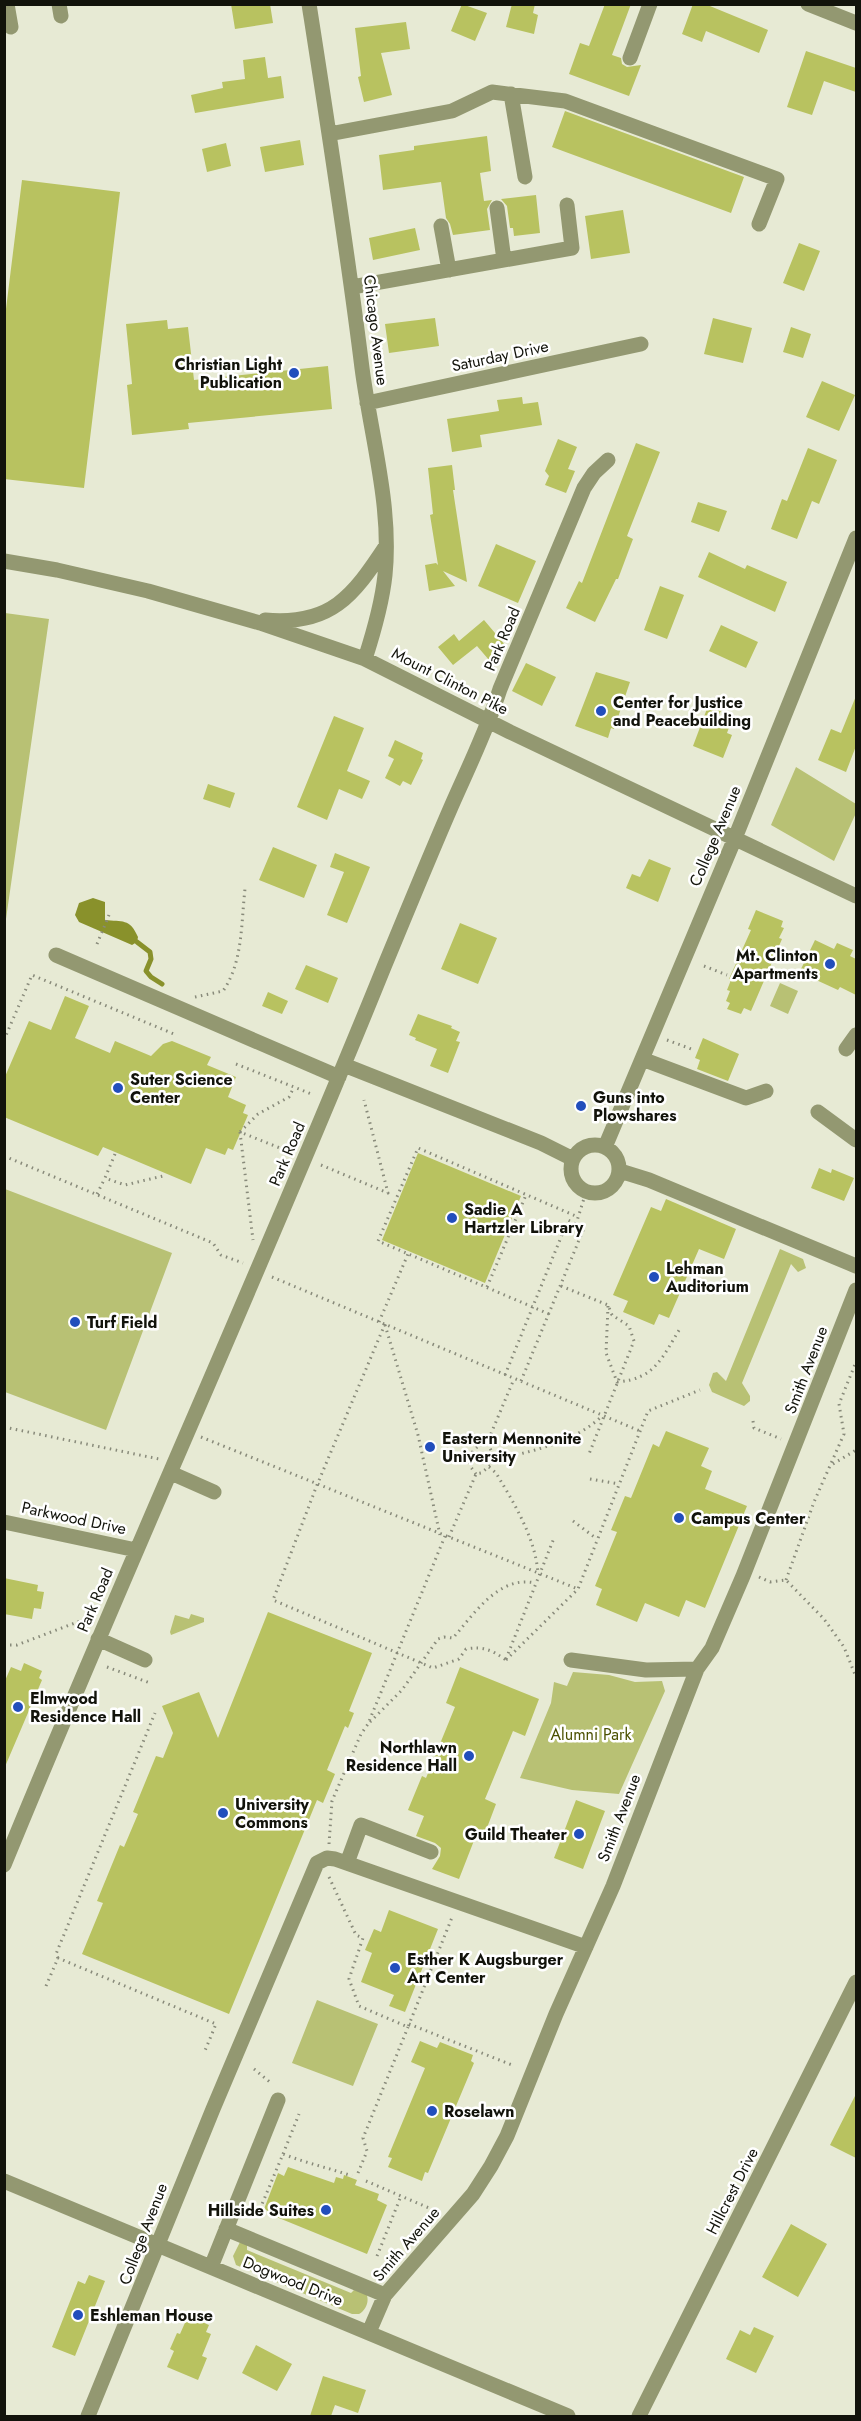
<svg xmlns="http://www.w3.org/2000/svg" width="861" height="2421" viewBox="0 0 861 2421" font-family="Jost,sans-serif">
<style>
.green{fill:#b8c174}
.water{fill:#89912b}
.lines{fill:none;stroke-linecap:round;stroke-linejoin:round}
.stream{stroke:#89912b;stroke-width:5}
.building{fill:#b8c260}
.path{stroke:#888a7a;stroke-width:3;stroke-dasharray:1.5 4.5;stroke-linecap:butt}
.minor{stroke:#939871;stroke-width:15}
.poi-dot{fill:#224ebc;stroke:#fff;stroke-width:2}
.labels{text-anchor:middle;dominant-baseline:central;stroke-width:5;stroke-linejoin:round;paint-order:stroke}
.street-label{font-size:16px;fill:#12130b;stroke:#fff}
.poi-label{font-size:16px;font-weight:bold;fill:#12130b;stroke:#fff;text-anchor:start}
.park-label{font-size:16px;fill:#4b5001;stroke:#fff}
</style>
<rect width="100%" height="100%" fill="#e7ead4"/>
<!-- green -->
<path class="green" d="M5,613l44,6 -44,307 -1,-1z
M796,767l60,37v9l-22,48 -63,-36z
M780,983l18,8 -10,23 -18,-8z
M5,1189l167,64 -66,177 -101,-38z
M780,1249l23,10 3,9 -8,4 -7,-8 -49,119 8,13v5l-6,5 -32,-14 -3,-7 4,-12 4,-1 9,9z
M191,1614l13,4v4l-33,13 -1,-3 5,-17 14,4z
M573,1672l36,3 26,7 27,-1 3,10 -46,103 -47,-4 -52,-12 31,-75 3,-21 13,4z
M317,2000l61,24 -25,62 -61,-23z
M240,2242l7,2v6l104,43 3,-3 12,3c4,8 0,17 -7,21h-7l-116,-49 -3,-9z"/>
<!-- water -->
<path class="water" d="M93,898l12,4v18c17,2 25,-2 33,17l-1,5 -5,3 -53,-23 -4,-7 4,-12z"/>
<g class="lines">
<!-- stream -->
<path class="stream" d="M137,942l13,10 1,7 -5,12 5,6 11,7"/>
</g>
<!-- building -->
<path class="building" d="M231,4h39l3,19 -38,6z
M462,4l25,9 -12,28 -24,-10z
M512,4h23l-2,9 5,2 -4,19 -28,-7z
M605,4h26l-19,51 9,3 1,6 5,3 14,-2 -12,31 -60,-22 11,-31 9,3z
M693,4h12l63,26 -9,23 -53,-22 -4,11 -20,-8z
M406,22l4,27 -29,4 11,42 -28,7 -6,-25 3,-1 -6,-48z
M806,51l50,17v24l-32,-11 -12,34 -25,-8z
M265,57l3,21 13,-2 3,22 -89,15 -4,-18 32,-7 -1,-6 23,-3 -2,-19z
M565,111l179,66 -13,36 -179,-66z
M487,136l4,35 -11,2 4,28 8,-1 -5,9 3,21 -37,5 -3,-11 -4,-6 -5,-36 -58,8 -4,-35 35,-5v-4z
M300,140l4,25 -39,7 -5,-25z
M226,143l5,23 -24,6 -5,-23z
M22,180l98,12 -36,296 -80,-9v-154z
M536,195l4,38 -26,3 -1,-8h-3l-3,-22 -6,-7z
M623,210l7,43 -39,6 -6,-43z
M415,228l5,22 -47,10 -4,-22z
M799,243l21,8 -16,40 -21,-8z
M435,318l4,28 -50,7 -4,-29z
M713,318l39,10 -9,35 -39,-9z
M167,320l1,9 20,-2 6,53 134,-14 4,43 -144,14 1,6 -57,6 -5,-50 5,-1 -6,-60z
M791,327l20,7 -8,24 -20,-6z
M822,381l33,14 -16,36 -33,-14z
M522,397l1,7 15,-2 4,23 -62,10 2,12 -30,5 -5,-33 52,-8 -2,-11z
M558,439l19,8 -9,22 7,2 -9,22 -21,-8 4,-9 -4,-5z
M636,443l24,9 -33,84 6,3 -15,40h-2l-21,43 -29,-14 13,-27 3,2z
M808,448l29,12 -18,44 -7,-3 -15,38 -26,-10 11,-30 5,2z
M452,465l3,25h-2l14,92 -24,-11 12,15 -26,5 -4,-26 11,-2 2,2 -8,-50 3,-1 -5,-46z
M698,502l29,9 -8,21 -28,-10z
M496,544l40,17 -18,42 -40,-17z
M709,552l36,17 2,-4 40,17 -12,30 -77,-35z
M660,586l24,9 -17,44 -23,-9z
M484,620l22,26 -17,14 -12,-14 -24,19 -15,-18 16,-13 5,7z
M721,625l37,17 -12,26 -37,-17z
M526,663l30,14 -14,29 -30,-15z
M596,672l34,10 -16,47 -3,-1 -3,10 -33,-12z
M856,696v50l-10,26 -28,-12 13,-31 10,4z
M708,706l13,5 -3,5 13,6 -4,11 5,2 -9,23 -30,-12z
M334,716l30,12 -17,43 23,10 -8,18 -23,-10 -12,31 -30,-13z
M395,740l28,13 -2,6 2,1 -12,25 -8,-4 -3,5 -15,-8 9,-19 -6,-3z
M208,784l27,9 -5,15 -27,-9z
M273,847l44,18 -13,33 -45,-18z
M335,853l35,14 -23,56 -20,-8 17,-43 -14,-5z
M649,859l22,9 -13,34 -32,-14 6,-14 8,3z
M756,910l27,11 -2,6 3,1 -5,10 3,1 -31,72 -7,-3 -3,6 -14,-5 3,-6 -4,-2 4,-10 -3,-1 4,-10 -2,-1 22,-49 -3,-1z
M460,923l37,15 -19,46 -37,-15z
M815,940l19,9 3,-6 16,7 -3,6 6,3v36l-16,-8 -2,3 -24,-11 1,-4 -14,-6z
M306,965l32,13 -10,25 -33,-14z
M268,992l20,9 -6,13 -20,-8z
M65,996l24,10 -14,32 35,15 5,-12 36,15 12,-12 9,-3 39,16 -4,8 29,12 -8,20 18,8 -3,8 5,2 -15,35 -5,-2 -3,7 -19,-7 -15,36 -88,-37 -5,9 -94,-39v-38l25,-58 22,9z
M418,1014l34,12 -1,2 9,4 -4,9 4,1 -12,31 -18,-7 7,-17 -22,-9 1,-2 -7,-3z
M703,1038l36,16 -11,27 -31,-12 3,-9 -5,-2z
M418,1153l103,43 -36,87 -103,-43z
M819,1168l12,5 1,-4 22,9 -10,23 -33,-13z
M666,1199l70,30 -12,30 -25,-10 -30,69 -10,-4 -5,11 -31,-13 5,-11 -15,-6 38,-88 10,4z
M666,1431l43,17 -8,18 11,5 -7,18 42,17 -42,102 -19,-8 -7,17 -34,-14 -8,19 -41,-17 6,-16 -7,-3 22,-54 -6,-2 14,-34 6,2 22,-54 6,3z
M4,1578l34,7 -1,6 7,1 -3,17 -7,-1 -2,11 -28,-5z
M268,1612l104,41 -23,58 5,2 -6,15 -3,-2 -18,44 8,4 -12,29 -6,-3 -88,214 -147,-60 21,-51 -6,-2 23,-56 4,2 14,-33 -5,-2 23,-56 7,2 10,-25 -11,-27 37,-14 19,46z
M24,1663l18,8 -3,7 3,2 -38,89v-86l7,-16 10,4z
M460,1667l79,32 -14,37 -12,-5 -28,68 11,5 -14,37 -7,-3 -16,41 -27,-10 8,-13 1,-8 -6,-5 -19,-7 8,-20 -16,-6 14,-34 4,2 29,-71 -9,-4z
M576,1800l29,11 -22,58 -29,-11z
M389,1910l49,19 -33,83 -16,-6 5,-11 -33,-13 11,-29 -7,-3 9,-21 7,3z
M420,2041l17,7 3,-6 33,13 -2,6 3,2 -46,110 -3,-1 -3,9 -34,-14 4,-9 -4,-1 37,-89 -14,-6z
M856,2094v64l-26,-13z
M288,2167l46,16 2,-6 7,2 1,-4 13,5 -2,5 24,9 -2,6 10,5 -20,49 -98,-40 1,-2 -6,-3 14,-36 6,3z
M791,2224l36,20 -29,53 -36,-20z
M89,2275l16,6 -30,75 -23,-9 26,-66 7,3z
M188,2316l21,9 -3,7 5,2 -9,22 5,2 -9,22 -31,-13 7,-16 -4,-2 7,-16 3,1z
M754,2327l20,9 -18,37 -30,-14 14,-29 10,5z
M256,2345l36,19 -15,27 -35,-18z
M323,2376l43,14 -8,23 -23,-8 -4,11h-21z"/>
<g class="lines">
<!-- path -->
<path class="path" d="M97,944l12,-29
M704,966l23,9
M195,997l28,-6c20,-29 18,-67 22,-102
M4,1040l28,-65 142,59
M667,1040l27,10
M236,1064l78,31
M240,1132l13,108
M290,1152l-50,-20 18,-18 31,-17 5,-10
M115,1154l-10,24 20,7 38,-9
M4,1156l209,87 8,12 22,8
M321,1165l67,28 -24,-93
M97,1194l8,-16
M272,1277l368,154
M561,1286l47,19 4,10 17,11 5,15 -45,113
M487,1287l39,-92
M608,1306l-2,47 11,29c39,-3 45,-25 64,-55
M549,1314l-171,-73 40,-93 160,69
M379,1322l29,-68
M385,1324l-68,161 -44,115 160,68 26,-9 7,-10c17,-3 26,1 40,11
M385,1325l33,110 22,100
M505,1375l63,-155 8,4
M521,1381l63,-153 -8,-4 10,-32
M855,1387h1
M753,1421l1,7 27,11
M4,1427l155,32
M201,1437l377,152
M493,1460c37,-8 80,-17 108,-43
M833,1464l23,-14
M489,1467l7,6c18,30 39,64 42,100
M476,1474l-6,-8c-1,-13 4,-20 17,-23
M590,1479l29,5
M573,1521l24,18
M449,1537l27,-63 5,-1 11,-9v-12l-5,-9 27,-64
M759,1577l11,5 16,-2 38,39 20,28 12,30
M786,1580l28,-78 30,-68 -5,-30 17,-42
M4,1645h13l71,-27
M506,1659l48,-121
M506,1660l72,-71 70,-178 52,-21
M107,1667l43,16
M370,1722l32,-32 36,-51 6,-2 9,1c21,-24 46,-63 82,-55
M329,1844l3,-43 29,-67 7,-10 77,-188
M329,1877l27,58 7,3 -14,41 10,27 49,21 45,-112
M58,1958l-2,-4 99,-241
M46,1986l12,-28 158,66 -12,29
M409,2024l103,41
M254,2069l17,14
M283,2154l16,-40
M358,2173l9,-22 -4,-13 45,-111
M366,2181l70,30
M260,2209l23,-55c23,9 46,14 69,22
M377,2256l24,-60"/>
<!-- minor -->
<path class="minor" d="M7,4l4,23
M59,4l2,12
M309,4c19,122 38,243 53,364 9,69 30,138 23,207 -3,29 -11,56 -20,84
M808,4l48,19
M630,58l20,-54
M511,94l14,83
M329,134l123,-23 40,-19 73,9 212,78 -18,45
M497,208l7,52
M441,226l8,44
M352,287l220,-39 -5,-43
M367,403l274,-59
M4,561l53,9 91,21 112,32 105,36 145,73 346,164
M265,620c66,6 88,-24 121,-74
M56,955l283,122
M846,1049l10,-14
M642,1059l104,39 20,-7
M344,1065l197,78 32,16
M818,1112l38,28
M571 1169a24 24 0 1 1 48 0a24 24 0 1 1-48 0Z
M605,1147l130,-309 121,-300
M620,1171l29,9 207,86
M171,1473l43,19
M4,1522l132,28
M98,1639l47,21
M571,1660l75,10 51,-1
M347,1863l14,-38 70,27
M4,1865c123,-301 258,-596 380,-898 22,-53 44,-107 67,-160 17,-39 36,-77 49,-118l84,-201 10,-15 14,-13
M4,2181l564,235
M226,2229l159,66
M211,2267l67,-167
M369,2332l16,-37 88,-101 18,-28 16,-30 49,-122 57,-128 84,-217 15,-21 31,-72 113,-286
M88,2416l125,-307 104,-246 10,-5 8,1 251,88
M639,2416l217,-434"/>
</g>
<!-- markers -->
<g class="poi-dot">
<circle cx="294" cy="373" r="6"/>
<circle cx="601" cy="711" r="6"/>
<circle cx="830" cy="964" r="6"/>
<circle cx="118" cy="1088" r="6"/>
<circle cx="581" cy="1106" r="6"/>
<circle cx="452" cy="1218" r="6"/>
<circle cx="654" cy="1277" r="6"/>
<circle cx="75" cy="1322" r="6"/>
<circle cx="430" cy="1447" r="6"/>
<circle cx="679" cy="1518" r="6"/>
<circle cx="18" cy="1707" r="6"/>
<circle cx="469" cy="1756" r="6"/>
<circle cx="223" cy="1813" r="6"/>
<circle cx="579" cy="1834" r="6"/>
<circle cx="395" cy="1968" r="6"/>
<circle cx="432" cy="2111" r="6"/>
<circle cx="326" cy="2210" r="6"/>
<circle cx="78" cy="2315" r="6"/>
</g>
<g class="labels">
<!-- street labels -->
<g class="street-label">
<text transform="translate(376 330) rotate(83)">Chicago Avenue</text>
<text transform="translate(500 356) rotate(-12)">Saturday Drive</text>
<text transform="translate(502 639) rotate(-67)">Park Road</text>
<text transform="translate(450 681) rotate(27)">Mount Clinton Pike</text>
<text transform="translate(715 836) rotate(-67)">College Avenue</text>
<text transform="translate(287 1154) rotate(-67)">Park Road</text>
<text transform="translate(806 1370) rotate(-69)">Smith Avenue</text>
<text transform="translate(74 1518) rotate(12)">Parkwood Drive</text>
<text transform="translate(95 1600) rotate(-67)">Park Road</text>
<text transform="translate(619 1818) rotate(-69)">Smith Avenue</text>
<text transform="translate(732 2191) rotate(-63)">Hillcrest Drive</text>
<text transform="translate(143 2234) rotate(-69)">College Avenue</text>
<text transform="translate(406 2244) rotate(-49)">Smith Avenue</text>
<text transform="translate(293 2281) rotate(22)">Dogwood Drive</text>
</g>
<!-- poi labels -->
<g class="poi-label">
<text x="282" y="364" text-anchor="end">Christian Light<tspan x="282" dy="18">Publication</tspan></text>
<text x="613" y="702">Center for Justice<tspan x="613" dy="18">and Peacebuilding</tspan></text>
<text x="818" y="955" text-anchor="end">Mt. Clinton<tspan x="818" dy="18">Apartments</tspan></text>
<text x="130" y="1079">Suter Science<tspan x="130" dy="18">Center</tspan></text>
<text x="593" y="1097">Guns into<tspan x="593" dy="18">Plowshares</tspan></text>
<text x="464" y="1209">Sadie A<tspan x="464" dy="18">Hartzler Library</tspan></text>
<text x="666" y="1268">Lehman<tspan x="666" dy="18">Auditorium</tspan></text>
<text x="87" y="1322">Turf Field</text>
<text x="442" y="1438">Eastern Mennonite<tspan x="442" dy="18">University</tspan></text>
<text x="691" y="1518">Campus Center</text>
<text x="30" y="1698">Elmwood<tspan x="30" dy="18">Residence Hall</tspan></text>
<text x="457" y="1747" text-anchor="end">Northlawn<tspan x="457" dy="18">Residence Hall</tspan></text>
<text x="235" y="1804">University<tspan x="235" dy="18">Commons</tspan></text>
<text x="567" y="1834" text-anchor="end">Guild Theater</text>
<text x="407" y="1959">Esther K Augsburger<tspan x="407" dy="18">Art Center</tspan></text>
<text x="444" y="2111">Roselawn</text>
<text x="314" y="2210" text-anchor="end">Hillside Suites</text>
<text x="90" y="2315">Eshleman House</text>
</g>
<!-- park labels -->
<g class="park-label">
<text x="591" y="1734">Alumni Park</text>
</g>
</g>
<!-- border -->
<rect width="861" height="2421" fill="none" stroke="#12130b" stroke-width="12"/>
</svg>
